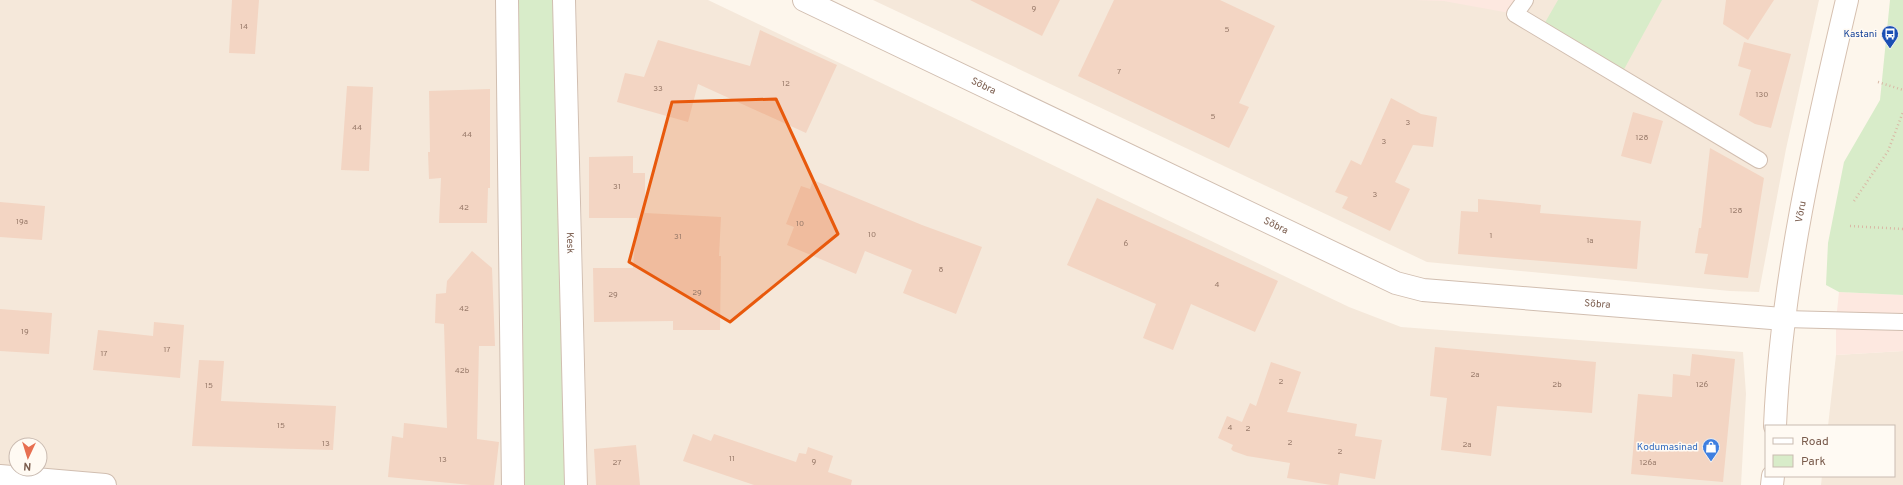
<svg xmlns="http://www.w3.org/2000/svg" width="1903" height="485" viewBox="0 0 1903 485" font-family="Overpass,sans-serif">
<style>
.residential{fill:#f5e8da;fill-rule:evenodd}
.commercial{fill:#fde8e0}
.green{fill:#d8ecc9}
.building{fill:#f3d5c3}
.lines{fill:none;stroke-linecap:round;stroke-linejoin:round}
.service-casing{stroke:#d1beb0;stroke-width:18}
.minor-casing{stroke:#d1beb0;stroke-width:24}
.tertiary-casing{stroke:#d1beb0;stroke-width:24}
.secondary-casing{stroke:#d6c0b0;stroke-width:24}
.path{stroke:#d9b8a5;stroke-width:2.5;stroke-dasharray:1 3;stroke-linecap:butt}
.service{stroke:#fff;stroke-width:16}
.minor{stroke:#fff;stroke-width:22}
.tertiary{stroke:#fff;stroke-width:22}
.secondary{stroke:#fff;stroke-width:22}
.marked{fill:#e8590c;fill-opacity:0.2;stroke:#e8590c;stroke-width:3;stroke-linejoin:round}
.labels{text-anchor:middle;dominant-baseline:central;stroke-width:3;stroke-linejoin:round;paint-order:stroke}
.number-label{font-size:8px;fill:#987a6a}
.transit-label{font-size:10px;fill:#164399;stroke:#fffaf3;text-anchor:end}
.street-label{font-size:10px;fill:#7a5c4d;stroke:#fffaf3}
.shop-label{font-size:10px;fill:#366cbe;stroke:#fffaf3;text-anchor:end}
</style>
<rect width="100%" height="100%" fill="#fdf6ec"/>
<!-- residential -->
<path class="residential" d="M0,0h497l8,485h-505zM16,445h24v24h-24z
M576,0h132l641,307 52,20 342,25 3,42 -5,91h-1153z
M873,0h946l-33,149 -27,143 -29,-1 -303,-29z
M1903,351v134h-82l1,-9h72v-50h-66l8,-71z"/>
<!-- commercial -->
<path class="commercial" d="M1414,0h111l-10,14 -71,-13z
M1839,292l64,3v56l-67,4v-35z"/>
<!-- green -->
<path class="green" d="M507,0h57l12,485h-63z
M1558,0h104l-40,73 -79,-47z
M1890,0h13v295l-64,-3 -13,-7 2,-42 16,-81 36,-62z"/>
<!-- building -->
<path class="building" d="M232,0h27l-4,54 -26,-1z
M970,0h90l-18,36z
M1114,0h106l55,26 -36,77 10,4 -20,41 -151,-72z
M1726,0h48l-26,40 -25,-16z
M760,30l77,35 -31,68 -108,-49 -10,38 -71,-20 8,-29 19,4 14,-37 92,26z
M1744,42l47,12 -20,74 -16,-4 -16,-9 12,-45 -13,-4z
M347,86l26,1 -4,84 -28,-1z
M490,89v99h-2l-1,35h-48l2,-45 -12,1 -1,-27h2l-1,-61z
M1391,98l30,16 16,3 -4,30 -20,-2 -18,37 15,7 -20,42 -48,-23 6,-11 -13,-5 16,-32 10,5z
M1633,112l30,9 -12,43 -30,-8z
M1710,148l54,30 -16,100 -44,-4 4,-20 -13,-1 4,-25h2z
M633,156v17h12v40l76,4 -2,39h2l-1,74h-47v-9l-79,1 -1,-54h40l4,-50h-48v-61z
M813,180l109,45 60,22 -26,67 -53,-21 9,-23 -47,-19 -9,23 -69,-29 7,-18 -8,-3 15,-38 9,3z
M1097,198l181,83 -23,51 -64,-28 -18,46 -30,-12 13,-34 -89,-39z
M1478,199l63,6 -1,8 101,8 -4,48 -179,-15 3,-43 17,1z
M0,202l45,4 -3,34 -42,-3z
M472,251l20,17 3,78h-16l-2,93 22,3 -5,43h-23l-83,-8 4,-41 11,2 1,-15 43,5 -3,-104 -9,-1 1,-29 10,-1 1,-12z
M0,309l52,4 -3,41 -49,-3z
M154,322l30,3 -4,53 -87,-8 5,-40 55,6z
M1435,347l161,15 -4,51 -95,-7 -6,50 -50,-6 6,-52 -17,-2z
M1692,354l43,5 -12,123 -92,-8 7,-80 34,3 1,-23 17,2z
M199,360l25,1 -3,40 115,5 -3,44 -141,-4z
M1271,362l30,10 -14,40 70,12 -2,12 27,4 -7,39 -35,-6 -2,12h-7l-44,-7 3,-15 -43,-7 -14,-5 -2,-2 2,-4 -15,-7 9,-22 15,6 8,-19 6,3z
M693,434l18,7 3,-7 82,28 3,-9 7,1 2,-7 25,9 -5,16 24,8 -1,5h-97l-71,-24z
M636,445l4,40h-44l-2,-36z"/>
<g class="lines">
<!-- service casing -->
<g class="service-casing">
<path id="service" d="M1525,0l-10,14 244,146
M1784,319l119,3"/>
</g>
<!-- minor casing -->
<g class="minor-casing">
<g id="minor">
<path d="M507,0l6,485"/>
<path id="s1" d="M564,0l12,485"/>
<path d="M0,476l105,9"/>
</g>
</g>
<!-- tertiary casing -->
<g class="tertiary-casing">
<g id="tertiary">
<path id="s2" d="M804,0l592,283 27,7 361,29"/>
</g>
</g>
<!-- secondary casing -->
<g class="secondary-casing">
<g id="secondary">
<path id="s3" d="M1775,426c6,-144 39,-286 72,-426"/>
<path d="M1772,485l1,-9"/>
</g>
</g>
<!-- path -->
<path class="path" d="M1878,82l25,8
M1854,201l34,-50 15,-39
M1850,226l53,3"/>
<!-- service -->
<use href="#service" class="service"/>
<!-- minor -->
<use href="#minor" class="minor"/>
<!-- tertiary -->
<use href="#tertiary" class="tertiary"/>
<!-- secondary -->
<use href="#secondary" class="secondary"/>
</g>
<!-- marked area -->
<path class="marked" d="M776,99l62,135 -108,88 -101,-60 43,-160z"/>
<!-- icons -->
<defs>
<g id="bus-pin" transform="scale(0.9)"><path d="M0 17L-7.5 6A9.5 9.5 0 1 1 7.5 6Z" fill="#1a4fb4" stroke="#fffaf3"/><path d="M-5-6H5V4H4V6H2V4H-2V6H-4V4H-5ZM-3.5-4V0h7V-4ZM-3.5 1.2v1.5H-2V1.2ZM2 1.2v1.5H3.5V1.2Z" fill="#fff"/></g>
<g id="shop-pin" transform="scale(0.9)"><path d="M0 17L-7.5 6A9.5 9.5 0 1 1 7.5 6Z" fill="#3f7fe0" stroke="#fffaf3"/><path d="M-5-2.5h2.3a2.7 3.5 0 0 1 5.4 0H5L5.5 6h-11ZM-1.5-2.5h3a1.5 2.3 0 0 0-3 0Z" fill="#fff"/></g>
</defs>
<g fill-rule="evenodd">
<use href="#bus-pin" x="1890" y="34"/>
<use href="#shop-pin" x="1711" y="447"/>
</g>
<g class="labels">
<!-- number labels -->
<g class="number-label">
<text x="1034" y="9">9</text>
<text x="244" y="27">14</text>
<text x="1227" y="30">5</text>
<text x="1119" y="72">7</text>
<text x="786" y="84">12</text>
<text x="658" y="89">33</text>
<text x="1762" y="95">130</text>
<text x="1213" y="117">5</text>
<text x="1408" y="123">3</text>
<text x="357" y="128">44</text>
<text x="467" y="135">44</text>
<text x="1642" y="138">128</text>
<text x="1384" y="142">3</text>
<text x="617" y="187">31</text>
<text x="1375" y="195">3</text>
<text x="464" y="208">42</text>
<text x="1736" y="211">128</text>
<text x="22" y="222">19a</text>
<text x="800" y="224">10</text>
<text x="872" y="235">10</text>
<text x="1491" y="236">1</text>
<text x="678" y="237">31</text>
<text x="1590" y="241">1a</text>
<text x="1126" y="244">6</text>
<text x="941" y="270">8</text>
<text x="1217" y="285">4</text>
<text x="697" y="293">29</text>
<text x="613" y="295">29</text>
<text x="464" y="309">42</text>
<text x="25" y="332">19</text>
<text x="167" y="350">17</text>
<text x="104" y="354">17</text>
<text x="462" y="371">42b</text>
<text x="1475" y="375">2a</text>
<text x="1281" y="382">2</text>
<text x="1557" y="385">2b</text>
<text x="1702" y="385">126</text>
<text x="209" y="386">15</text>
<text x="281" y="426">15</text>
<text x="1230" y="428">4</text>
<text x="1248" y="429">2</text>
<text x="1290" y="443">2</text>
<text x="326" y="444">13</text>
<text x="1467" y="445">2a</text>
<text x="1340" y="452">2</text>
<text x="732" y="459">11</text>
<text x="443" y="460">13</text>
<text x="814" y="462">9</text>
<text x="617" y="463">27</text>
<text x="1648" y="463">126a</text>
</g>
<!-- transit labels -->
<g class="transit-label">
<text x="1877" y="34">Kastani</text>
</g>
<!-- street labels -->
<g class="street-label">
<text stroke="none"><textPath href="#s2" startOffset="199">Sõbra</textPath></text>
<text stroke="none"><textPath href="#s3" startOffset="216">Võru</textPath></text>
<text stroke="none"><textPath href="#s2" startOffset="523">Sõbra</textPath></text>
<text stroke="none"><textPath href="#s1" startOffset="243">Kesk</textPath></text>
<text stroke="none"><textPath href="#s2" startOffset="859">Sõbra</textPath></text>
</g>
<!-- shop labels -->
<g class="shop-label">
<text x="1698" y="447">Kodumasinad</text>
</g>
</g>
<!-- legend -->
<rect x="1765" y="425" width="130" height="52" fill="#fffaf3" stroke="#cabbb1"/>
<rect x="1773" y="438" width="20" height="6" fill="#ffffff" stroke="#cabbb1"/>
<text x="1801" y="445" font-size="12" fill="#7a5c4d">Road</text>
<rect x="1773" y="455" width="20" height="12" fill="#d8ecc9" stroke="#cabbb1"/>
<text x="1801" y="465" font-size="12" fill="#7a5c4d">Park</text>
<!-- north arrow -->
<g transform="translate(28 457) rotate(184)"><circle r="19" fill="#fffaf3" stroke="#cabbb1"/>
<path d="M0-3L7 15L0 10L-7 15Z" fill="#e76f51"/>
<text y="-6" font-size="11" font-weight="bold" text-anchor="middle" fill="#7a5c4d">N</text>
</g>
</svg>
